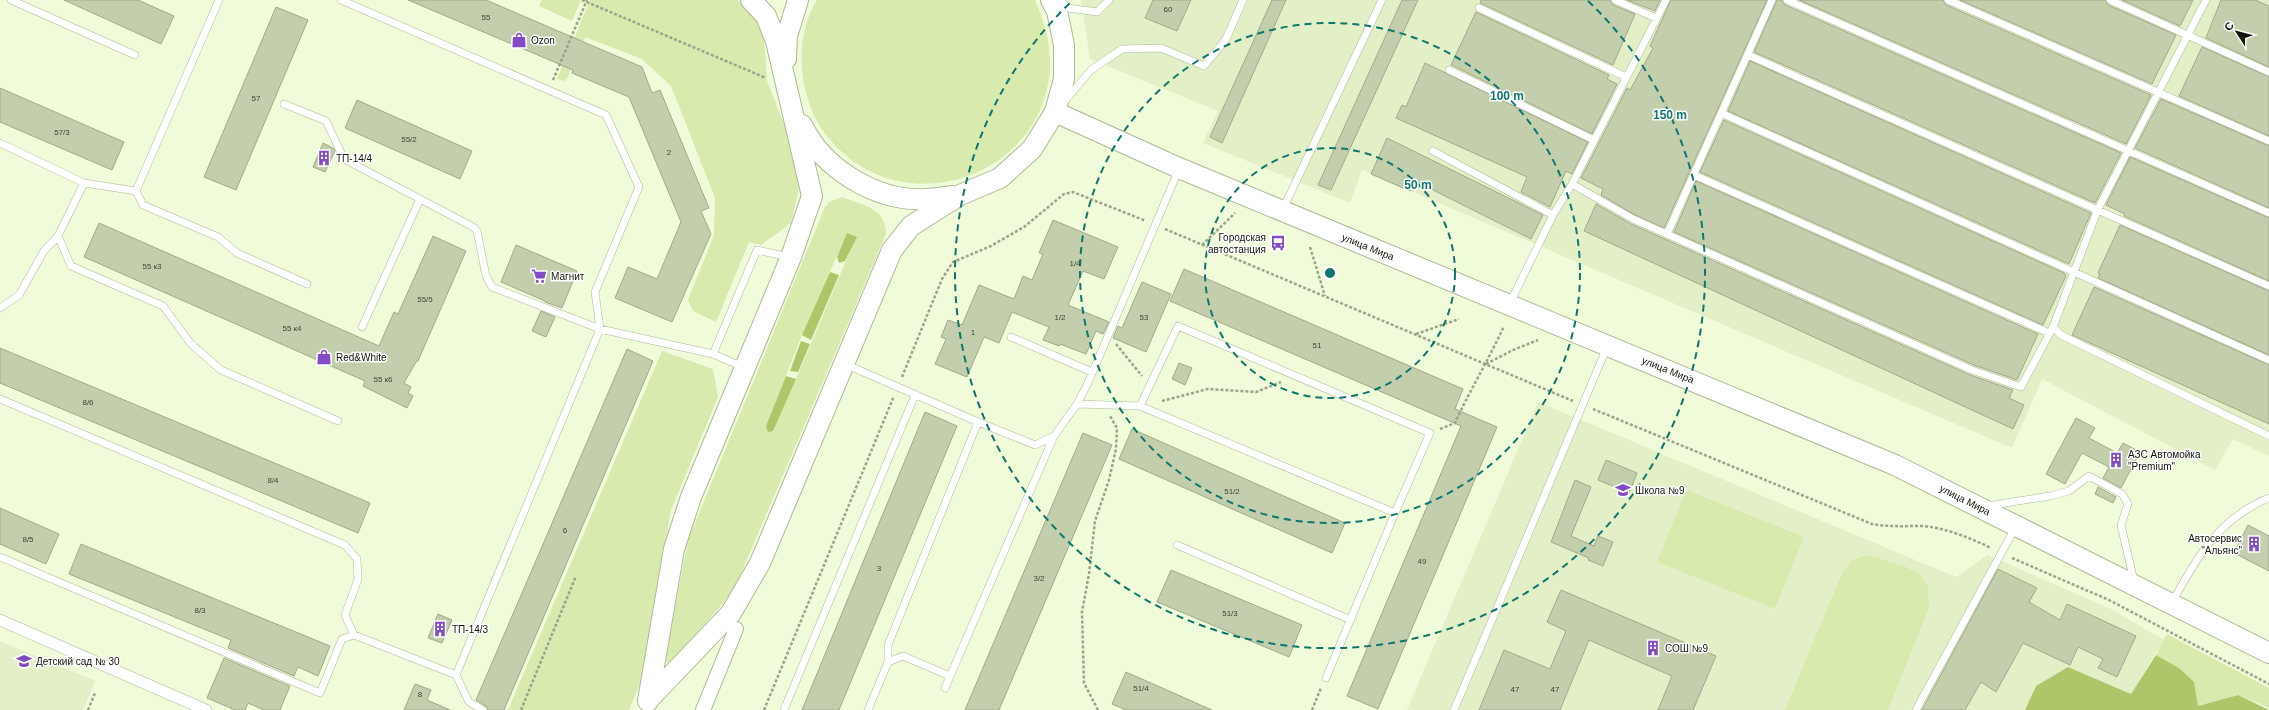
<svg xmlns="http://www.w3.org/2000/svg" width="2269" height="710" viewBox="0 0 2269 710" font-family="Arial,sans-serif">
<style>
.built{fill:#e3f0c7}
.green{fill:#d9eaaf;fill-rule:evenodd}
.forest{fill:#aec669}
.building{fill:#c3cead;stroke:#a0a989}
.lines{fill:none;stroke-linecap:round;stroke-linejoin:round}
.service-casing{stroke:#aeb898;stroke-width:8}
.pedestrian-casing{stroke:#aeb898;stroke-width:12}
.minor-casing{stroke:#aeb898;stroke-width:16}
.secondary-casing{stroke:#aeb898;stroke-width:22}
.path{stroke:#9ba38a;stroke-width:2.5;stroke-dasharray:3 2;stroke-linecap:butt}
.service{stroke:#fff;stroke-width:7}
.pedestrian{stroke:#fff;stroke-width:11}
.minor{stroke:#fff;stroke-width:14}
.secondary{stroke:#fff;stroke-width:20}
.ring{fill:none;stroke:#0f766e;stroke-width:2;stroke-dasharray:7 5}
.labels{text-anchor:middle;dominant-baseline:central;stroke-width:3;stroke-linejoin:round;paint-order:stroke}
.number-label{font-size:8px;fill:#3e4232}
.poi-label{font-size:10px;fill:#111409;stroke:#fff;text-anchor:start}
.street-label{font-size:10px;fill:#111409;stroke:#fff}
.centre{fill:#0f766e;stroke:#fff;stroke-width:2}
.ring-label{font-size:12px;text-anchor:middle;font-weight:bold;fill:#0f766e;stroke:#fff;stroke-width:3;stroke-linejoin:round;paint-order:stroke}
</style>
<rect width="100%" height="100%" fill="#f0fbd9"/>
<!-- built -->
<path class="built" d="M1081,0h1188v456l-36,-17 -18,31 -173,-91 -30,69 -650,-278 -12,33 -147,-60 15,-32 -128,-52z
M1538,402l418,175 32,-22 123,54 53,31 -33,54 -63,-27 -32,19 -11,24h-618z
M0,641l95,40 -12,29h-83z"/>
<!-- green -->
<path class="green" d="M542,0h39l-9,21 -33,-15z
M590,0h147l26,21 4,60 36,91 -12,51 -30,22 -12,-3 -33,80 -23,-11 -5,-11 26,-65 1,-37 -44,-112 -29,-27 -57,-22 -19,44 -9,-2z
M817,0h218c9,22 16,43 15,67 -5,103 -130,153 -206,87 -19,-16 -32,-37 -38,-61 -8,-30 -6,-66 11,-93z
M842,197c20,8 45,11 44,37l-152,356 -58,68 -8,5 -3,-4 23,-119 137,-333 4,-5zM847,233l9,4 -60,142 -30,47 36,-91z
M662,351l51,18 5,28 -47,113 -29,169 -13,31h-121z
M1686,490l118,47 -29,72 -118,-47z
M1866,555l38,11 15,8 9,12 1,22 -41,102h-103l57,-137 11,-13z
M2167,634l102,54v20l-31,-13 -40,11 -19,-38 -23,-13z"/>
<!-- forest -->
<path class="forest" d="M847,233l10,4 -12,24 -6,2 -2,-6z
M830,272l9,3 -28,65 -9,-5z
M801,341l9,3 -12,28 -8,-1z
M786,376l10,3 -23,52 -5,1 -2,-6z
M2156,655l23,13 15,14 4,24 40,-11 31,15h-244l11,-24 32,-19 63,27z"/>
<!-- building -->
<path class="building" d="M64,0h74l36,16 -13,28z
M408,0h78l156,67 10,26 8,-3 49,118 -8,3 10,23 -39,88 -57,-24 13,-31 29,12 24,-57 -52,-125 -57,-24 1,-3z
M1153,0h38l-14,31 -32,-13z
M1272,0h14l-64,143 -12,-6z
M1402,0h16l-87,190 -13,-5z
M1481,0h129l3,5 22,9 -22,51 -133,-62z
M1627,0h33l-5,11z
M1671,0h96l-103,228 -29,-13 -34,-20 2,-6 -22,-11 46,-90 3,2 23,-42 -3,-2z
M1777,0h5l3,5 336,148 -26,50 -341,-151z
M1799,0h144l3,5 205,90 -25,49z
M1960,0h145l3,5 68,30 -24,49z
M2122,0h71l-13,26z
M2221,0h34l14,6v61l-63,-29z
M276,7l32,13 -72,170 -32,-13z
M1476,12l133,63 -2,4 10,5 -25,50 -141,-69z
M2202,47l67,30v59l-90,-40z
M1750,61l341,152 -22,51 -341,-153z
M1425,63l163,79 -16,32 -6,-3 -16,36 -29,-15 6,-15 -131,-59 6,-13 4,2z
M0,88l124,54 -12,28 -112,-48z
M2161,99l108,47v62l-134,-60z
M357,100l115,51 -12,28 -115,-51z
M1724,120l340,153 2,3 -23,49 -343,-153z
M1387,138l156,77 -12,24 -116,-58 -5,10 -39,-17z
M323,143l10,5 2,3 -10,21 -12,-5z
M2130,157l139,61v63l-145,-65 1,-2 -19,-9z
M1696,181l342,153 -21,46 -43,-15 -300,-133z
M1596,204l35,20 339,151 43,15 -4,8 15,7 -11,24 -429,-198z
M1053,220l65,27 -14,32 -21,-8 -15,34 41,17 -6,12 -7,-3 -10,23 -26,-10 -1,2 -16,-6 6,-13 -37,-15 -13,31 -15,-6 -17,40 -32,-13 11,-25 -5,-2 7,-17 14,5 17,-40 35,14 9,-23 9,4 11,-26 -4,-1z
M99,223l280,123 15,-34 4,2 35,-78 33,15 -48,110 -2,1 -12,21 7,4 -3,6 5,3 -6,12 -44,-22 2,-5 -281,-124z
M2120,225l149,66v64l-171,-77 2,-4 -2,-1z
M516,245l61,26 -15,37 -17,-6v-1l-44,-19z
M1184,269l279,120 -8,20 42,18 -119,282 -31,-13 114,-270 -291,-125z
M1142,282l29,12 -25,58 -33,-14 5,-12 4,2z
M2094,287l175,78v59l-197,-89z
M541,311l14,6 -9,20 -14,-6z
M0,348l370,155 -12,30 -358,-150z
M627,349l26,12 -149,349h-16l-2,-4 -10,-6z
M1179,363l13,5 -7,17 -13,-6z
M925,412l32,14 -118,284h-37z
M2076,418l19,10 -6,10 28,15 6,-10 17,9 -19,36 -18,-10 6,-11 -27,-14 -17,31 -19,-10z
M1132,429l213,94 -13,30 -213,-94z
M1083,433l29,12 -113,265h-34z
M1606,460l31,13 -8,20 -31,-13z
M1575,480l16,7 -20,49 23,10 4,-10 15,6 -10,24 -15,-6 1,-2 -38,-16z
M2098,487l18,10 -3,6 -18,-9z
M0,508l59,26 -13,30 -46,-20z
M2248,525l21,11v35l-35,-18z
M81,544l249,102 -12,30 -20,-9 -4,9 -66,-28 3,-8 -162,-66z
M1998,569l39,19 -8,14 31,18 7,-16 69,32 -19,41 -19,-9 5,-9 -25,-12 -8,18 -47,-22 -27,49 -15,-10 -16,28h-43z
M1171,570l131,55 -13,32 -132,-55z
M1561,590l155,66 -23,54h-35l14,-34 -83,-36 -29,70h-81l25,-60 46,19 16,-38 -19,-9z
M438,614l14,6 -10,23 -14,-5z
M224,658l66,28 -10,24h-16l-16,-7 -3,7h-10l-28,-12z
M1126,672l86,38h-86l-14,-6z
M415,684l16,6 -4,10 23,10h-46z"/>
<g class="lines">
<!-- service casing -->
<g class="service-casing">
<path id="service" d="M11,0l124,55
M341,0l265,115 33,72 -44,105 5,37 -108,-42 -6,-11 -9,-45 -4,-4 -53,-28 -58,128
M1060,0l8,8 29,4 12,-12
M1615,0l41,18
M1787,0l482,213
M1948,0l321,141
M2110,0l159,72
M1479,8l147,69
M1748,55l521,231
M1449,70l145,70
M1064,102l27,-32 31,-21 39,-1 43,18 22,-27 17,-39
M284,104l42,17 18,38 76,40
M1721,113l548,247
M0,143l84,40 52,8 83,-191
M1433,151l120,64
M1694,175l355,158
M1572,184l61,35 339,151 49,17 32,-60 45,-118 108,-209
M136,191l7,14 75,32 19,16 70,31
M1283,209l99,-209
M1667,234l105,-234
M58,236l13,30 92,40 28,38 30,26 117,51
M1509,305l44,-90 19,-31 94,-184
M0,308l19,-13 25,-44 14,-15 26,-53
M2053,327l8,8 208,101
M1011,337l81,35
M713,354l44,-104 32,7
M845,364l133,58
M0,399l345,146 12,14 1,20 -13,36 9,20
M1077,404l63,2 255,107 35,-80 -252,-107 -38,80
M1987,506l63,-10 19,-5 20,-15 33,18 6,10 -7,21 13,56
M1177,545l174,75
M0,557l320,136 22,-54 12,-4 102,40
M2172,603c24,-45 47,-85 97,-105
M888,662l15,-6 47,20
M1326,678l69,-165
M945,688l109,-252
M483,710l-14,-8 -13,-27 144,-346 113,25 30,13
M784,710l131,-315
M868,710l20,-48v-17l90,-223 57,23 19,-9 23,-32 11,-21 91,-214
M1454,710l153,-363
M1916,710l99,-182"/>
</g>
<!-- pedestrian casing -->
<g class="pedestrian-casing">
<path id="pedestrian" d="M0,620l206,90"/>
</g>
<!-- minor casing -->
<g class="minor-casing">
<path id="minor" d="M703,710l33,-81"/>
</g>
<!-- secondary casing -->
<g class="secondary-casing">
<path id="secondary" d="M786,59l1,-23 11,-36
M1055,112l124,56 716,297 374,188
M802,125c21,44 75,77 124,74 9,0 18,-2 27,-3
M649,699l82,-86 29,-50 132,-313 19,-24 49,-31 40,-17 32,-29 23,-37 9,-33v-34l-7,-34 -6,-11
M648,701l26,-152 17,-52 100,-240 21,-61 -36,-155 -10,-25 -15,-16"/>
</g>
<!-- path -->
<path class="path" d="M582,0l184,78
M553,80l34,-80
M1165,229l408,172
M1202,245l33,-32
M1310,247l15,49
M1416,334l43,-15
M1116,344l26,32
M1486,364l27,-14 25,-10
M902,377l40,-98 11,-17 38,-16 33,-19 40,-33 9,-2 73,29
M1162,401l46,-12 48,3 25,-10
M1593,409l279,115c17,3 32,2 49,2 23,1 49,12 70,22
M1440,429l15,-6c15,-33 34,-64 49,-97
M2012,558l97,42 160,84
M88,710l7,-17
M521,710l55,-134
M764,710l130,-314
M1098,710l-14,-27 -2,-71 7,-38 6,-53 14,-41 7,-31 1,-21 -7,-12
M1312,710l9,-22"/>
<!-- service -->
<use href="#service" class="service"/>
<!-- pedestrian -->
<use href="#pedestrian" class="pedestrian"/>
<!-- minor -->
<use href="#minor" class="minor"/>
<!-- secondary -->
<use href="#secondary" class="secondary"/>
</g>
<!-- distance rings -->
<g class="ring">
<circle cx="1330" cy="273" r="125"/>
<circle cx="1330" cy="273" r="250"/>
<path d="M1588 1A375 375 0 1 1 1072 1"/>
</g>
<!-- icons -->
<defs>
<g id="shop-bare" transform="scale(1.2)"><path d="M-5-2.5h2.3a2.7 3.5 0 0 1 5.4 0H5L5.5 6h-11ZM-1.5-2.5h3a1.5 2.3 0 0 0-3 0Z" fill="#824cc4" stroke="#fff" stroke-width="2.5" paint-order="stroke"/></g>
<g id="building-bare" transform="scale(1.2)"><path d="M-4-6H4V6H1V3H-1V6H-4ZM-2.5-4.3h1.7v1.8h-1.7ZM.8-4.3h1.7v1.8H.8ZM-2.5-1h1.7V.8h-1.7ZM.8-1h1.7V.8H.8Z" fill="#824cc4" stroke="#fff" stroke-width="2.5" paint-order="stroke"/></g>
<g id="bus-bare" transform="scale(1.2)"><path d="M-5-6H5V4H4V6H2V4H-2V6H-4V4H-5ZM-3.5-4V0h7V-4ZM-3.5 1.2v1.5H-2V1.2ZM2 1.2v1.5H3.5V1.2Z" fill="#824cc4" stroke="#fff" stroke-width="2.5" paint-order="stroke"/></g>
<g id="supermarket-bare" transform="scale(1.2)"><path d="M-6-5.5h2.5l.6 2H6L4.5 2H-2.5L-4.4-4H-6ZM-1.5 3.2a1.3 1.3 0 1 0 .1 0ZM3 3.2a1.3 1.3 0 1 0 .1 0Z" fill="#824cc4" stroke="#fff" stroke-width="2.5" paint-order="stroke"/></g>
<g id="school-bare" transform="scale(1.2)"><path d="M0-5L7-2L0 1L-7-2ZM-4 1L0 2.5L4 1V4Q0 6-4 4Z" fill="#824cc4" stroke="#fff" stroke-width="2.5" paint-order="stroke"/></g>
</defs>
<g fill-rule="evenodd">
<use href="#shop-bare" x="519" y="40"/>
<use href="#building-bare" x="324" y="158"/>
<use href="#bus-bare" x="1278" y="243"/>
<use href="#supermarket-bare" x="539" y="276"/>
<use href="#shop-bare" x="324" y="357"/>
<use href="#building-bare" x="2116" y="460"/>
<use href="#school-bare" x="1623" y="490"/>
<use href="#building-bare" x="2254" y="544"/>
<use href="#building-bare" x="440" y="629"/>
<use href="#building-bare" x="1653" y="648"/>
<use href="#school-bare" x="24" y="661"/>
</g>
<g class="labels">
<!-- number labels -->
<g class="number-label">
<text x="1168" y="9">60</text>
<text x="486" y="17">55</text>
<text x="256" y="98">57</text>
<text x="62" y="132">57/3</text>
<text x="409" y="139">55/2</text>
<text x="669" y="152">2</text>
<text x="1075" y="263">1/4</text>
<text x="152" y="266">55 к3</text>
<text x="425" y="299">55/5</text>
<text x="1060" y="317">1/2</text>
<text x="1144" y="317">53</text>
<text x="292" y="328">55 к4</text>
<text x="973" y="332">1</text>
<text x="1317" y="345">51</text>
<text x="383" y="379">55 к6</text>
<text x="88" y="402">8/6</text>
<text x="273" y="480">8/4</text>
<text x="1232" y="491">51/2</text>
<text x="565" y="530">6</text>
<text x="28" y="539">8/5</text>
<text x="1422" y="561">49</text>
<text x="879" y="568">3</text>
<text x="1039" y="578">3/2</text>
<text x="200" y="610">8/3</text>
<text x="1230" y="613">51/3</text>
<text x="1141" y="688">51/4</text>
<text x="1515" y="689">47</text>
<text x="1555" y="689">47</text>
<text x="420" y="694">8</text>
</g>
<!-- poi labels -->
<g class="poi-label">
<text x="531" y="40">Ozon</text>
<text x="336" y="158">ТП-14/4</text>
<text x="1266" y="237" text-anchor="end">Городская<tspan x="1266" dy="12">автостанция</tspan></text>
<text x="551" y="276">Магнит</text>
<text x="336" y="357">Red&amp;White</text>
<text x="2128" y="454">АЗС Автомойка<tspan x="2128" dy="12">"Premium"</tspan></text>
<text x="1635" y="490">Школа №9</text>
<text x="2242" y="538" text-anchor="end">Автосервис<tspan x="2242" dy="12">"Альянс"</tspan></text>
<text x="452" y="629">ТП-14/3</text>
<text x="1665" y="648">СОШ №9</text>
<text x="36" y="661">Детский сад № 30</text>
</g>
<!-- street labels -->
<g class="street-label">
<text transform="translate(1368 247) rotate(22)">улица Мира</text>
<text transform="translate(1668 370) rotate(22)">улица Мира</text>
<text transform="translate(1965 500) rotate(27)">улица Мира</text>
</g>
</g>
<circle cx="1330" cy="273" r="6" class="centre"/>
<g class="ring-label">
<text x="1507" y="100">100 m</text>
<text x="1670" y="119">150 m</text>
<text x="1418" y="189">50 m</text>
</g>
<!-- north arrow -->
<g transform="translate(2237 32) rotate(306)" stroke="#ffffff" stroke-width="3" paint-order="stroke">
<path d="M0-3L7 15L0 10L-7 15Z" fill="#111409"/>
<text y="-6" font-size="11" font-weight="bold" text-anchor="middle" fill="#111409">С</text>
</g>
</svg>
